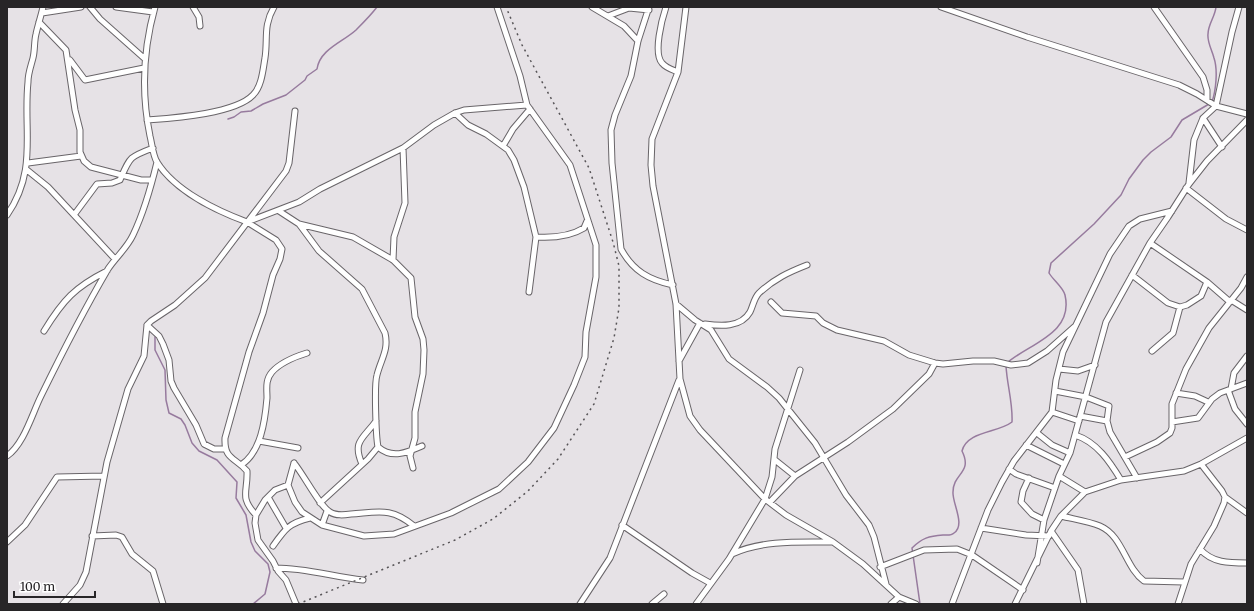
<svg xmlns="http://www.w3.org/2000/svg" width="1254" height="611" viewBox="0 0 1254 611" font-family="Merriweather,serif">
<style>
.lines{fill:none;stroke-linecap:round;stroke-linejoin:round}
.stream{stroke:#977b9e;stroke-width:1.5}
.minor-casing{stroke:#696569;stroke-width:7}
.minor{stroke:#fff;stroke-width:5}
.rail{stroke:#575457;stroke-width:1.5;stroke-dasharray:2 4;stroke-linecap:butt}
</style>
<rect width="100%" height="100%" fill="#e6e2e6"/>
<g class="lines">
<!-- stream -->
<path class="stream" d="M1212,102c4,-12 6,-32 2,-44 -2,-8 -7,-16 -6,-24 0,-10 7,-17 8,-27
M228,119l6,-2 7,-5 10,-1 12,-7 23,-9 19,-15 2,-4 10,-7c3,-20 26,-27 39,-39 7,-7 15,-15 21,-23
M155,337v13l10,20 1,30 3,13 12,6 4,6 7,18 7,8 18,9 20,22 -1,16 10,17 5,27 4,9 13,13 2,8 -5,22 -12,10
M1007,363c21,-19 67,-29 58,-68 -2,-8 -12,-15 -16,-22l2,-10 43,-39 27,-29 8,-16 14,-19 8,-8 20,-15 11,-17 27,-16
M920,604l-8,-56c10,-10 17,-12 31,-13 4,0 8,1 11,-2 12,-8 -2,-30 -1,-41 0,-19 20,-19 9,-41 5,-20 36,-18 50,-29 1,-19 -5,-37 -6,-56"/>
<!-- minor casing -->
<g class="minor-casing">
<path id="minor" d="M90,7l10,12 45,40
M116,7l37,5
M155,7c-12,43 -14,85 -5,129 2,8 3,20 7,26 18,29 60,49 90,60l52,-20 21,-13 83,-41 31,-23 21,-12 9,-3 63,-5
M193,7l6,10 1,9
M592,7l32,19 14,15
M649,7l-11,34 -7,35 -16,39 -4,15 1,33 9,86c12,22 28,31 52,36
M666,7c-4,12 -13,46 -4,56 4,5 11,7 16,9
M686,7l-8,65 -26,67 -1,26 2,21 23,118 4,75 10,37 10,14 65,69 21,16 47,27 30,22 36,33 17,7
M941,7l86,30 152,48 18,9 19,12 31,8
M1154,7l49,70 4,13v10
M42,13l39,-6
M608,16l21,-8 20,2
M39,22l27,28 9,60 5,20v22l4,9 7,6 50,13h11
M70,60l15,20 59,-12
M455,113l13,12 18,9 22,16 6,10 10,27 12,50 -7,55
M1203,118l19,29
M147,120c26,-2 88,-6 106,-25 9,-9 10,-26 12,-37 3,-20 -2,-32 9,-51
M503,146l10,-17 17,-20
M28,163l53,-7
M27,170l21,17 67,72
M1189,183l5,-43 9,-22 13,-12 16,-74 7,-25
M1186,188l40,31 21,11
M279,211l20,13 54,13 40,23 18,18 4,39 8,22 1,11 -1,24 -8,38v26l-5,18 3,12
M7,215c31,-45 16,-84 21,-133 0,-9 3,-16 5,-24 2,-8 1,-16 3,-24 2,-9 5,-18 7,-27
M74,215l23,-31 15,-1 8,-3c10,-23 9,-23 33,-32
M247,222l29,18 6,9 -2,10 -7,16 -10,38 -14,39 -24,86c-1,22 10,19 22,33 1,21 -8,26 9,44
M299,224l20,27 43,38 23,44c4,17 -4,26 -8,42 -3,9 -1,62 1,72 14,12 28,6 44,-1
M536,237c16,1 35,-1 48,-9l3,-7
M1150,243l57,39 23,20
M393,260l1,-23 11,-34 -2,-55
M1132,275l36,28 12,4 7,-2 14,-9 6,-14
M1231,300l16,10
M771,302l11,11 34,3 7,7 14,7 47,11 25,14 26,8 8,1 30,-3h21l17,4 17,-2 19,-12 27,-24
M676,304l19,16 16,10 18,29 38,28 12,11 36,45 31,52 23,30 5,12 12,47
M705,324c15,2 36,4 45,-12 3,-6 4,-14 9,-19 15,-14 30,-21 48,-28
M147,325l12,11 4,8 6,16 2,21 3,7 22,37 8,19 10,5h10
M44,331c19,-31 31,-44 63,-60
M1152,351l21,-18 7,-26
M679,361l21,-38
M1059,369l19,2 17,-6
M1231,389l3,-16 13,-17
M1228,390l7,19 12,15
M1055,391l31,6 23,9 -2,15 3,11 27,46
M1176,393l19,3 13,6
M1052,412l27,9
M1080,416l27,5
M1172,422l26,-4 14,-19 8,-6 27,-10
M1037,433l15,12 18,8
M1075,435c22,7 35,27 46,45
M259,441l39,7
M1026,445l38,19
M7,456c17,-12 25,-42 34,-60 21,-43 43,-86 67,-127 8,-12 19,-21 25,-34 11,-23 18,-48 24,-73
M1125,457l32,-15 13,-9 2,-5v-24l14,-35 23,-41 32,-40 6,-11
M775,460l20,16
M294,463l-6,22 -13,5 -10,10 -9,15 -1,8 3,17 15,21 5,10 8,9 10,24
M294,463c10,12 26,44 36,49 6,4 14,3 21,2 28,-2 40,-7 63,12
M362,464c-10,-23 1,-25 14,-43
M241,465c20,-13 24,-44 26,-67 0,-9 -2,-18 5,-26 9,-10 22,-15 35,-19
M1009,469l7,5 39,14
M1059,476l26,16
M1029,478l-6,13 -2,11 11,12 12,6
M288,485l7,17 7,10 20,13 42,11 30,-2 57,-21 48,-24 29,-27 26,-34 20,-43 11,-28 1,-25 10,-55v-32l-26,-80 -43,-60 -7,-29 -23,-69
M268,497l18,31
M1225,497l22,16
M770,502l25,-26 53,-34 45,-33 36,-35 6,-11
M320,503l48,-44 10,-12
M1061,516c12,3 27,5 39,10 23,10 25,41 44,55l40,1
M322,525l5,-14
M622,525l70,48 18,10
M981,528l45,7 23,1
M1051,531l27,39 6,34
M92,536l24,-1 6,2 10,17 21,17 10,33
M7,542l18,-17 32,-48 47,-1
M273,546c12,-17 16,-23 37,-28
M1200,549c12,14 29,14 47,14
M732,554c30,-14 67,-12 99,-12
M1037,563l7,-43 15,-44 11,-23 36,-131 44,-79 18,-26 21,-33 18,-23 40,-41
M880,567l44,-17 33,-1 15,6 51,35
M276,568c30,0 58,9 87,12
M63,604l17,-19 6,-13 21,-110 21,-73 16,-33 3,-31 4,-4 24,-16 30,-27 81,-107 3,-8 6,-52
M580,604l30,-46 69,-178
M652,604l12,-10
M696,604l33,-45 36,-60 7,-22 3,-28 25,-79
M891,604l8,-7
M952,604l36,-94 14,-28 12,-21 38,-49 4,-32 7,-28 47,-98 19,-28 11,-7 32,-8
M1015,604l36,-73 10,-15 24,-24 36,-12 63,-9 17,-7 46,-26
M1178,604l13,-40 23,-38 10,-23 1,-6 -3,-6 -21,-27"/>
</g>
<!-- minor -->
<use href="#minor" class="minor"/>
<!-- rail -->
<path class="rail" d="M298,604l157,-64 38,-21 35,-28 30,-32 36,-55 20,-66 5,-30v-42l-6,-24 -24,-74 -67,-123 -16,-38"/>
</g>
<!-- border -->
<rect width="1254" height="611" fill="none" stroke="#272527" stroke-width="16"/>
<!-- scale -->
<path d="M14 591v6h81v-6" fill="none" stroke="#272527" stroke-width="2"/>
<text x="20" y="591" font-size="12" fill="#272527" stroke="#ffffff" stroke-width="3" paint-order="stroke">100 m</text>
</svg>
